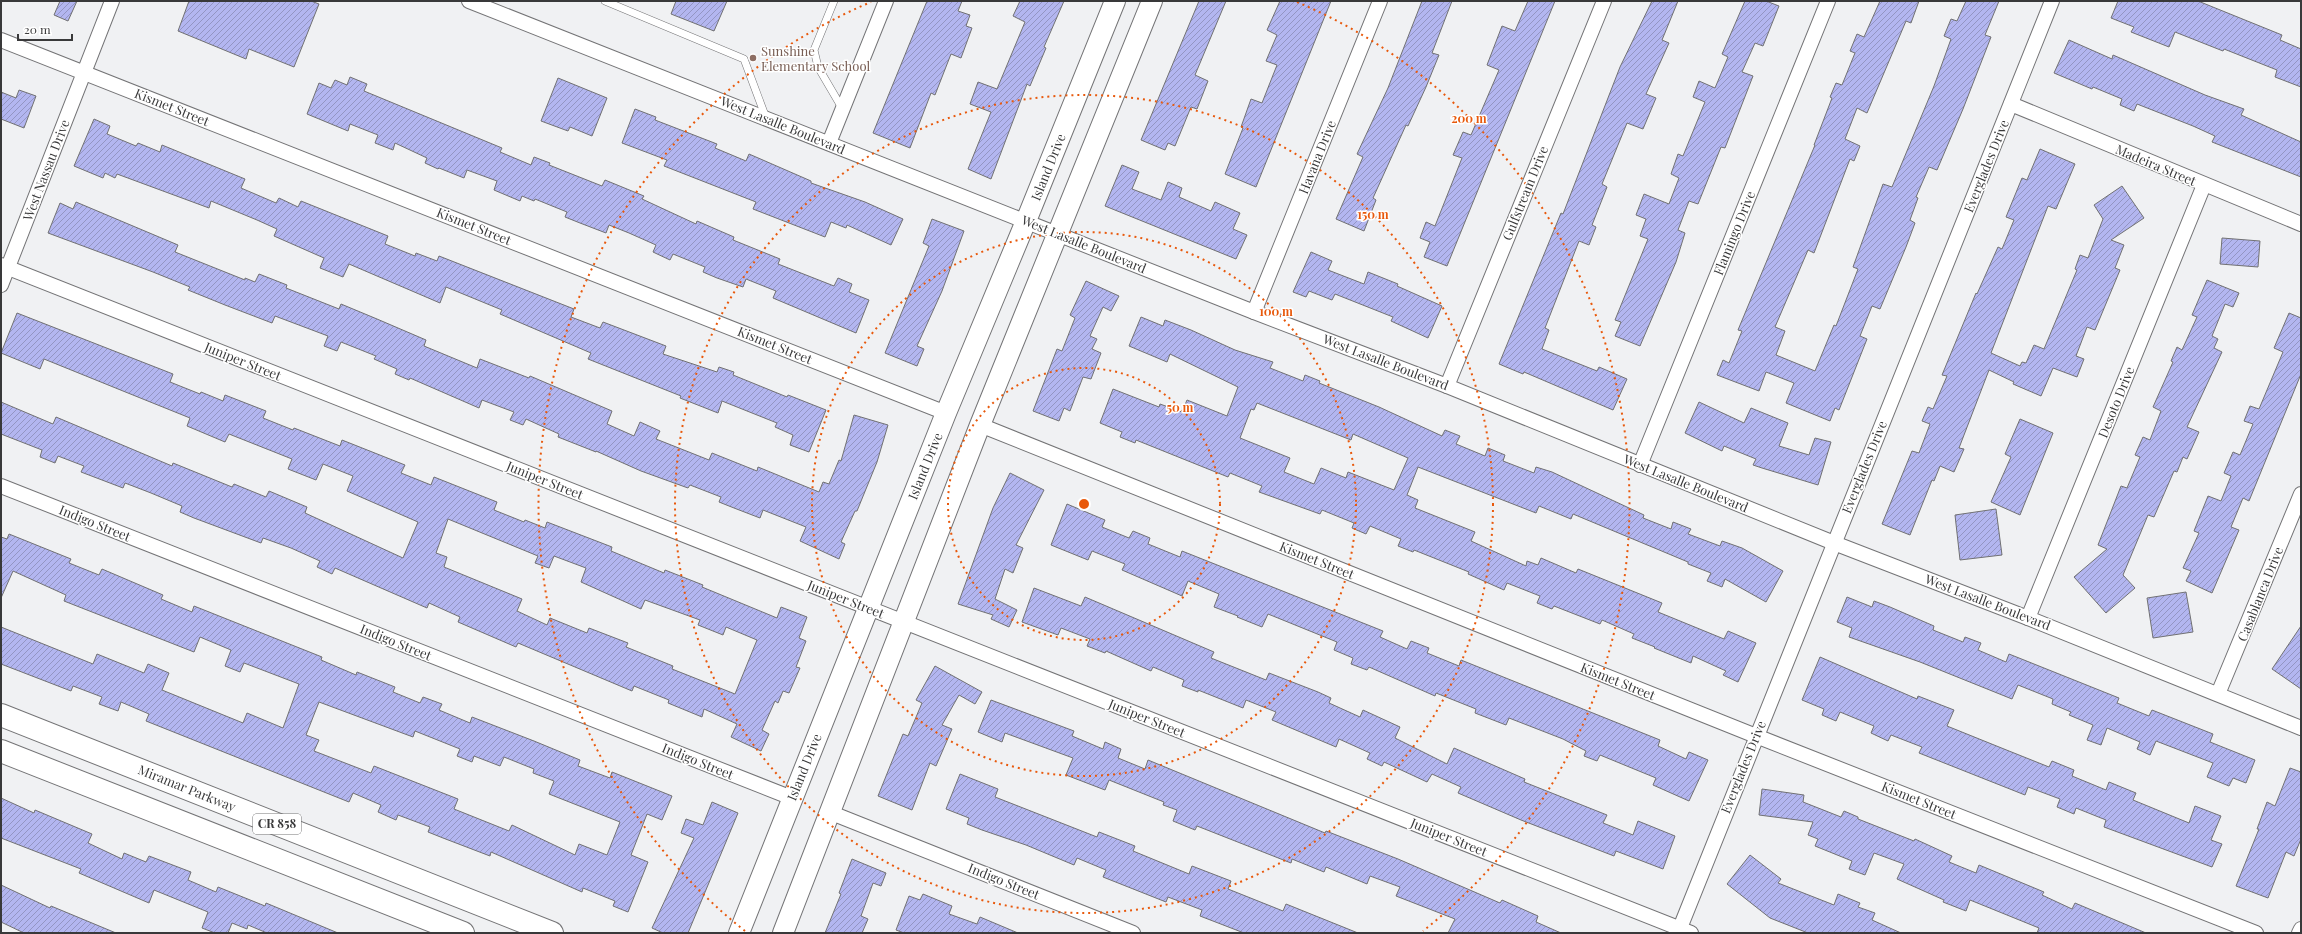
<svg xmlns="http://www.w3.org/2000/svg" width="2302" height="934" font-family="'Playfair Display',serif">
	<defs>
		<pattern id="building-hatch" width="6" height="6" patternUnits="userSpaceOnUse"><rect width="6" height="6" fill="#b3b6f0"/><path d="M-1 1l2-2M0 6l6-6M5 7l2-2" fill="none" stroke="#9395c3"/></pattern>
	</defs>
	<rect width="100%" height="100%" fill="#f0f1f3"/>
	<g fill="url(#building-hatch)" stroke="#717173" fill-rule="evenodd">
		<polygon points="60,1 77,1 68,21 54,15"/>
		<polygon points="189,1 311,1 319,4 294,67 249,49 246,59 178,31"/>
		<polygon points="676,1 727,1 714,31 671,14"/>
		<polygon points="927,1 962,1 958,11 970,15 966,26 972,28 961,58 951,54 935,95 931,93 910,148 873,133"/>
		<polygon points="1020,1 1064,1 1044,47 1046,48 1030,86 1027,84 991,179 968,169 991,112 970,104 978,82 997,89 1025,22 1013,16"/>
		<polygon points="1199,1 1226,1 1195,75 1208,81 1197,109 1191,107 1175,146 1168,143 1165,150 1141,140"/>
		<polygon points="1280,1 1331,1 1256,187 1225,174 1243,128 1241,127 1251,99 1262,103 1277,65 1266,61 1277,35 1267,30"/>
		<polygon points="1422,1 1452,1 1432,53 1439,55 1426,87 1408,126 1406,125 1373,198 1376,200 1364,231 1336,219 1363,157 1357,154 1388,88"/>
		<polygon points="1528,1 1555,1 1447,266 1424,257 1430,242 1420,238 1426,222 1435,226 1462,158 1453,155 1463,132 1471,135 1499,70 1487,65 1502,26 1515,31"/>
		<polygon points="1652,1 1678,1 1662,40 1669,43 1646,94 1656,98 1643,129 1627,123 1602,184 1607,187 1592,225 1596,227 1589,245 1579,241 1545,328 1549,330 1542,349 1597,371 1599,367 1627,379 1613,410 1524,372 1523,374 1499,364 1561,213 1563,214 1620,67"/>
		<polygon points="1745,1 1766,1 1779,6 1763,46 1755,43 1742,72 1753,76 1725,148 1721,147 1698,204 1689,201 1678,230 1685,233 1676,262 1640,346 1615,336 1621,322 1615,320 1648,239 1640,236 1646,219 1636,215 1644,194 1669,204 1679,178 1671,174 1678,154 1683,156 1705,102 1693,97 1699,81 1715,88 1728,57 1722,54"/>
		<polygon points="1880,1 1919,1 1911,23 1906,21 1867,113 1857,108 1845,139 1860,146 1854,161 1850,159 1814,253 1808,250 1775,327 1785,331 1776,355 1815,371 1834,325 1836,326 1858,269 1853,267 1883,184 1892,187 1934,86 1951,39 1944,36 1951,19 1957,21 1966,1 1999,1 1985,35 1991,37 1963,109 1937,170 1929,167 1916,197 1918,198 1910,220 1915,223 1906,247 1880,309 1872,306 1860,336 1867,339 1839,410 1835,408 1830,421 1786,403 1794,383 1766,372 1759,391 1717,375 1723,360 1729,363 1742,331 1738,330 1815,145 1814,145 1832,98 1830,97 1836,83 1842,85 1855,53 1850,51 1857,34 1864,37"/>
		<polygon points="2118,1 2198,1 2282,35 2280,40 2301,49 2301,87 2275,77 2277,70 2224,49 2223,51 2175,32 2169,47 2131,32 2134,27 2111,18"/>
		<polygon points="2069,40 2112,59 2113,55 2205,95 2244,109 2241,115 2301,142 2301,177 2212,142 2215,136 2193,126 2137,104 2134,111 2120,105 2122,99 2093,87 2092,89 2054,73"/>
		<polygon points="350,77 367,84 364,91 502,148 500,152 531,165 534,157 550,163 549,165 602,186 605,180 644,196 642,199 696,224 697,221 734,237 733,240 780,259 778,264 834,286 838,278 852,284 849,292 869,300 856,333 773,298 776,291 746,279 743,287 717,278 703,272 705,267 673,254 670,260 653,252 656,245 629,233 609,225 606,233 580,223 565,217 567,212 535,199 534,201 522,196 520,201 494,190 497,181 467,170 464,178 439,168 438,169 425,163 427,158 395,143 393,150 375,143 378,135 350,124 348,131 307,114 319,83 331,88 335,80 347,85"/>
		<polygon points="558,78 607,98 592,136 570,127 568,131 541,121"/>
		<polygon points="19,90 36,96 24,128 1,119 1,92 16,98"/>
		<polygon points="635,109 656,117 655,120 717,144 715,148 746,161 749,154 811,181 811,183 865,202 903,219 891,245 847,225 846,228 831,222 825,237 753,209 756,202 664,166 667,160 622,143"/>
		<polygon points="94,119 110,126 107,134 136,146 138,143 160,152 162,145 245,179 241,188 276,203 279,198 298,207 301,201 388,236 385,244 415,256 416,253 437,261 439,256 574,309 571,317 600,328 603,322 666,346 663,354 717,372 719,367 734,372 733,375 787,397 788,395 826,410 809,452 790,445 793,435 775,427 777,423 722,401 718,413 680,398 681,396 588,359 591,353 500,314 502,310 446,287 440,303 349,264 343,277 320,268 324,258 274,236 277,229 257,220 211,201 209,208 117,174 115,178 105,173 103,178 74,166"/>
		<polygon points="2040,149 2075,164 2056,209 2048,206 1991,353 2020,366 2022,362 2026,363 2034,345 2044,349 2077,270 2075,269 2080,255 2088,258 2103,219 2094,205 2122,186 2144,218 2111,240 2124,245 2115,268 2120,270 2095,330 2087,327 2076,356 2084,359 2077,377 2053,368 2041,396 2013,384 2014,382 1989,370 1959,448 1964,449 1954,472 1940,466 1934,481 1932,480 1910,535 1882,524 1912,451 1919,453 1930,424 1922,421 1928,407 1933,409 1947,376 1942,375 1976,293 1977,294 1998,247 2002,249 2014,220 2006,217 2022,178 2027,180"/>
		<polygon points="1122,165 1139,172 1132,189 1161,200 1168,182 1182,188 1179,197 1211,211 1215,202 1240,213 1233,229 1247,235 1236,259 1105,206"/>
		<polygon points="76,202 178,245 175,252 245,280 245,278 255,282 259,274 287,285 286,288 339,309 341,304 377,319 426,340 424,346 477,368 480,359 529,378 530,376 612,411 607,424 634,436 640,422 660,431 656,439 709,460 712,453 757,471 758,467 819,492 823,482 829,484 839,460 841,461 854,415 888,425 877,462 857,511 855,511 841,542 845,544 839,559 800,541 806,527 763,510 760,518 734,508 719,502 721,497 690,485 688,488 641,471 596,451 596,452 558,437 559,434 526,419 523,425 510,420 514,412 482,400 479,408 410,378 409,380 395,374 397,369 374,359 376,356 341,342 337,351 324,346 328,336 275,316 272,323 225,305 188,290 190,287 153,272 48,233 60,203 73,209"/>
		<polygon points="932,219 964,231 942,291 917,346 924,349 917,366 885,353 929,246 923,243"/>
		<polygon points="2222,238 2260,241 2258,267 2220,264"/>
		<polygon points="1311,252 1332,261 1328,270 1364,284 1368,272 1398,284 1397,286 1442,306 1428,338 1391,321 1393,317 1335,294 1332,300 1309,291 1306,297 1293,292"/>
		<polygon points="2207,280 2239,293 2233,307 2225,304 2212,336 2218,339 2214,348 2222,352 2187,427 2199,432 2187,459 2183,457 2177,472 2174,471 2154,517 2148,515 2123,575 2135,588 2106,613 2074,577 2107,549 2098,545 2121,486 2127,488 2140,457 2135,455 2143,437 2150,440 2161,411 2153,407 2173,362 2171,361 2177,347 2182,350 2197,317 2192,315"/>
		<polygon points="1086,281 1119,296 1111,311 1103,307 1090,336 1097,339 1092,349 1101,353 1091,379 1083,377 1070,411 1064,408 1059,421 1033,411 1057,349 1062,351 1075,318 1070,315"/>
		<path d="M17,313L173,374L170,382L200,394L201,392L223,401L225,395L266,411L263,418L293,430L294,428L340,446L342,440L405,465L401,473L431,485L434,477L497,502L494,510L524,522L525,520L545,528L547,522L612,547L611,551L664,573L665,570L703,585L702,587L777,618L781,607L807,617L799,638L806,641L796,667L800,668L789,693L783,691L778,703L775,701L762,730L769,734L761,751L731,737L737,724L704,709L702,717L668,703L669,700L634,686L632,691L518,643L516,647L458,622L460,617L429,603L427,608L335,568L332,574L317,567L320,561L291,548L263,538L261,543L194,518L180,512L182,506L151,493L125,483L123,488L81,472L84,466L58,456L55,463L40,457L42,450L1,434V402L53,424L56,417L172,466L173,463L232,487L234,484L266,497L269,491L307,507L305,513L403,558L418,522L347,491L353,476L323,464L316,480L288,469L292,459L229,434L225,442L187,426L190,418L123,391L44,359L40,369L1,353ZM448,519L538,556L535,563L549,568L554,556L586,568L581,582L641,609L645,600L700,620L698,625L723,635L726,627L757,640L735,694L672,669L673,666L626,647L628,643L589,628L587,633L550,618L547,625L517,611L522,599L444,567L447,557L436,553Z"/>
		<polygon points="2289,313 2301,318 2301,374 2249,501 2243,498 2231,527 2239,530 2212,593 2186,581 2191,571 2183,568 2199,533 2194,531 2208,496 2221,501 2231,476 2224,473 2233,452 2240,455 2253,424 2244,421 2250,406 2259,409 2283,352 2274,348"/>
		<path d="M1141,317L1163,326L1165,320L1191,330L1235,350L1273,362L1270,368L1303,381L1305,375L1320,381L1319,383L1379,407L1442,436L1445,430L1460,436L1456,444L1485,456L1488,448L1505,455L1503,461L1534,473L1536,467L1552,472L1644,515L1643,518L1671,529L1673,522L1691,529L1688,534L1720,546L1722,541L1742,548L1783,571L1766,602L1725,579L1722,587L1707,581L1711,573L1688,564V562L1573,514L1571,519L1539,506L1536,513L1418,467L1407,495L1418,500L1415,508L1475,532L1471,541L1526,566L1527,561L1538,565L1541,558L1576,573L1578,569L1662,603L1658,612L1724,639L1728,631L1756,643L1738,682L1723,675L1726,671L1693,656L1691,663L1654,648L1655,647L1632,638L1634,634L1602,620L1600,624L1554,606L1552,609L1537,603L1540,596L1507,583L1504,590L1468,574L1469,572L1414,550L1413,552L1398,546L1401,539L1370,526L1366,534L1352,528L1354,523L1322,510L1320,514L1259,492L1262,486L1230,473L1228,477L1136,440L1135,443L1120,437L1122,432L1100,423L1113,389L1159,407L1160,404L1182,412L1187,400L1227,416L1238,387L1170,354L1167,362L1129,346ZM1257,403L1351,440L1353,434L1408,458L1394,490L1348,472L1346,478L1321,468L1314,484L1284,472L1290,458L1240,438L1251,409L1254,410Z"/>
		<polygon points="1699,402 1744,423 1751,408 1788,423 1779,446 1809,455 1815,438 1831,442 1818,485 1762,468 1753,465 1756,459 1724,446 1722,451 1685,433"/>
		<polygon points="2020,419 2053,433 2020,515 1991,502 2011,457 2005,454"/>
		<polygon points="1010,473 1044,490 1016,545 1023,548 1013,573 1005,569 995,599 1017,610 1009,627 991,619 993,615 958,604 993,508"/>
		<polygon points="1067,504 1105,520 1102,527 1129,538 1133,531 1150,538 1148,544 1180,557 1182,551 1383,631 1380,637 1407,649 1411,641 1429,648 1427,653 1459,666 1461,660 1660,740 1658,746 1686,759 1689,752 1708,760 1689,801 1653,785 1656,778 1600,755 1597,761 1584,756 1586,751 1563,739 1509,718 1506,725 1475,713 1476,709 1436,693 1435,696 1369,667 1367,670 1351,664 1353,658 1334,650 1337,642 1268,614 1262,627 1237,617 1238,616 1214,607 1219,594 1188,581 1182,596 1122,570 1125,564 1092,551 1088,560 1051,545"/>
		<polygon points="1996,509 2002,555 1960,560 1955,515"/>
		<path d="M9,534L71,559L69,563L99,575L102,569L163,595L161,599L192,612L194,606L322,657L321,660L356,675L357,672L395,687L393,692L420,703L423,697L442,704L439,710L470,723L472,717L534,741L580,760L578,766L610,778L612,772L672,796L662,820L647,814L631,855L648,862L628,912L613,906L615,901L583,888L582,892L491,852L490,856L443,838L428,832L430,827L398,815L396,820L378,812L381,805L353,793L349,802L146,721L149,714L121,702L118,711L99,704L102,697L73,686L71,691L1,664V627L93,664L97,654L144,673L148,664L169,673L162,690L243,723L247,713L283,728L299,684L244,663L240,672L225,666L231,650L200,637L194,652L64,601L66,595L13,571L1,598V537L7,539ZM319,702L413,737L415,731L460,749L457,756L472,762L474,756L500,766L504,757L534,769L533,773L554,781L549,794L620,822L607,855L579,844L575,855L512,825L509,831L454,809L458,799L374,766L371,773L314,751L319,740L306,735Z"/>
		<polygon points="1034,588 1081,606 1085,597 1214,652 1211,658 1266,680 1269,673 1318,692 1331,698 1329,703 1360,717 1363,710 1400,727 1395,738 1447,764 1454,748 1525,779 1524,782 1607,815 1603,823 1633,835 1638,821 1675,836 1663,869 1616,851 1614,856 1521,820 1458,793 1461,787 1432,774 1427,782 1384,762 1382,766 1367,759 1370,753 1339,739 1336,747 1272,720 1276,712 1246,700 1243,708 1198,690 1198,692 1182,686 1184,680 1153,667 1151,671 1106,651 1105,653 1087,646 1090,639 1061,628 1058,635 1022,622"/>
		<polygon points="2186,592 2193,632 2153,638 2147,598"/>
		<polygon points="1847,597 1872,607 1874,601 1890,607 1934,626 1933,630 1963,642 1965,637 1981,643 1978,650 2006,662 2009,654 2119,698 2117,703 2149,716 2152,710 2213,734 2210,742 2255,760 2246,783 2233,778 2229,786 2207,777 2213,763 2156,741 2150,755 2137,749 2140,742 2107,728 2101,745 2087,740 2093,725 2069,715 2071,712 2052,704 2053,699 2018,685 2012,699 1920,662 1849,637 1852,628 1837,622"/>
		<polygon points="2301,626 2301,689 2272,669"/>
		<polygon points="1820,657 1917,699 1918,696 1954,710 1947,726 2004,749 2049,767 2052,761 2074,770 2072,776 2106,790 2109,782 2136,793 2133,800 2189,823 2195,806 2221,816 2211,840 2222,844 2212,867 2104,827 2106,820 2076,808 2074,814 2057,807 2060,799 2028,787 2025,795 1919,753 1922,747 1891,735 1888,741 1871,733 1874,726 1840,712 1836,721 1822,715 1824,709 1802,700"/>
		<polygon points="935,666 982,692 975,704 959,695 942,725 952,729 936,766 930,763 912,810 878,796 903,734 908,736 922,703 916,700"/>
		<polygon points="991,700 1074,731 1072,736 1103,749 1105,742 1121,749 1118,758 1145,769 1148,760 1325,833 1326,831 1398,859 1500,903 1502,900 1538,916 1536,922 1561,933 1448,933 1455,919 1396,896 1400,887 1370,876 1367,884 1326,867 1324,872 1292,859 1291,863 1197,826 1195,830 1173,821 1177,810 1163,805 1164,802 1109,780 1105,790 1066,775 1073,758 1005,733 1002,742 978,732"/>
		<polygon points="2290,768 2301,772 2301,839 2294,856 2286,852 2268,898 2236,886 2259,829 2257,829 2267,802 2275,806"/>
		<polygon points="960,774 998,789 995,797 1097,837 1099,832 1135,846 1133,851 1189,874 1192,866 1231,881 1228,889 1283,911 1286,904 1358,933 1244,933 1200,916 1202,910 1168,897 1166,902 1103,877 1106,870 1077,858 1074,865 1026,845 982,830 967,824 969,818 946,809"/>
		<polygon points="1762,789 1804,795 1803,802 1841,817 1844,811 1858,817 1858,819 1914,841 1915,839 1952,856 1949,862 1976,873 1979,865 2044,892 2042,895 2072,909 2075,903 2146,933 2037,933 2039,928 1970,900 1966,911 1943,902 1944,900 1897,879 1904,864 1874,853 1865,875 1849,869 1852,861 1815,846 1818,839 1808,835 1813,822 1759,815"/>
		<polygon points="1,798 34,813 35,810 92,834 88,843 122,859 124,853 146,862 149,856 191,872 188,880 216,892 218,887 265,906 266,903 338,933 267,933 248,925 247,929 232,923 228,933 215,933 202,928 208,912 154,890 149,903 79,873 81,869 1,838"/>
		<polygon points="712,802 738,813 688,933 663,933 652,928 694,838 681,833 686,819 703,825"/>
		<polygon points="1750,855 1781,879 1778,883 1834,905 1838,894 1860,903 1858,907 1875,913 1872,920 1901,933 1808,933 1770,918 1727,884"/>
		<polygon points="852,859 886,873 881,886 873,883 861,916 868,919 862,933 825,933 841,894 839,893"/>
		<polygon points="1,885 50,908 51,906 116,933 24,933 1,922"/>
		<polygon points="923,894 952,906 949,914 977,924 980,917 1018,933 904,933 896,930 909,896 920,900"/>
	</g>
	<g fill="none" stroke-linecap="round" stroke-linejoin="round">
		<defs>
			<g id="lane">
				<polyline points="605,1 744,59 766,118"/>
				<polyline points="834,1 814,50 818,67 842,108"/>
			</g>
			<g id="street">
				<polyline points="469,1 1254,312 1447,386 1834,543 2028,618 2301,728"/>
				<polyline points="1,40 946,413"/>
				<polyline points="2011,104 2301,224"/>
				<polyline points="829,143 886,1"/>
				<polyline points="1,265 1691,933"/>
				<polyline points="1,285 112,1"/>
				<polyline points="1254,312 1380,1"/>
				<polyline points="1447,386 1604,1"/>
				<polyline points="980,425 1756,736 2256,933"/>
				<polyline points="1640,465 1828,1"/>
				<polyline points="1,486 792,798"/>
				<polyline points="2028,618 2204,185"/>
				<polyline points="2218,694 2301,494"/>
				<polyline points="829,812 1133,933"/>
				<polyline points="1678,933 2052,1"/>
				<polyline points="2299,933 2301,929"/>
			</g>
			<g id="secondary">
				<polyline points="739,933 946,413 1026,221 1115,1"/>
				<polyline points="783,933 980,425 1152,1"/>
			</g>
			<g id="primary">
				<polyline points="1,715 552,933"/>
				<polyline points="1,751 463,933"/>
			</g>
		</defs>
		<use href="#lane" stroke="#747476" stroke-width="8"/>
		<use href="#street" stroke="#747476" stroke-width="16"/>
		<use href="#secondary" stroke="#747476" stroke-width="22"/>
		<use href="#primary" stroke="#747476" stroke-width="24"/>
		<use href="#lane" stroke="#fff" stroke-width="7"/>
		<use href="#street" stroke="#fff" stroke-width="14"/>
		<use href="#secondary" stroke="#fff" stroke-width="20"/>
		<use href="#primary" stroke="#fff" stroke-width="22"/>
	</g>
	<g fill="none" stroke="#e8590c" stroke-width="2" stroke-dasharray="2 4">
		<circle cx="1084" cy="504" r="136"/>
		<circle cx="1084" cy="504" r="272"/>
		<circle cx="1084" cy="504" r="409"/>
		<path d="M745 931A545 545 0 0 1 871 2M1297 2A545 545 0 0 1 1423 931"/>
	</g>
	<circle fill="#8d6e63" stroke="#fff" stroke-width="1.5" cx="753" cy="58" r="4"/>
	<g text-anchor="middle" stroke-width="3" stroke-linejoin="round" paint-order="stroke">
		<rect fill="#fff" stroke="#747475" stroke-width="1" x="253" y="814" width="48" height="20" rx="3"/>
		<g font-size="12" font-weight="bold" fill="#39393a">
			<text x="277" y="828">CR 858</text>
		</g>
		<g font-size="13" fill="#785e54" stroke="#fff" text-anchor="start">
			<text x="761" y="56">Sunshine<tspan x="761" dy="15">Elementary School</tspan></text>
		</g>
		<g font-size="13" fill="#39393a" stroke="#fff">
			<text transform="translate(172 107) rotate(22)" y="5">Kismet Street</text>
			<text transform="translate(783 125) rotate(22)" y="5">West Lasalle Boulevard</text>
			<text transform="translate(1317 157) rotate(-68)" y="5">Havana Drive</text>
			<text transform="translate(2156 165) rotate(23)" y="5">Madeira Street</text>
			<text transform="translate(1986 166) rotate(-68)" y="5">Everglades Drive</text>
			<text transform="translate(1048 167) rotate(-68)" y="5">Island Drive</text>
			<text transform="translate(46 170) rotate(-69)" y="5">West Nassau Drive</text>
			<text transform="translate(1525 193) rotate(-68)" y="5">Gulfstream Drive</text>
			<text transform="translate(474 226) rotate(22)" y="5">Kismet Street</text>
			<text transform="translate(1734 233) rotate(-68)" y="5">Flamingo Drive</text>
			<text transform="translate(1084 244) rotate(22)" y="5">West Lasalle Boulevard</text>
			<text transform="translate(775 345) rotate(22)" y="5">Kismet Street</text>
			<text transform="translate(243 361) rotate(22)" y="5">Juniper Street</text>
			<text transform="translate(1386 362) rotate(21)" y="5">West Lasalle Boulevard</text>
			<text transform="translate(2116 402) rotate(-68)" y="5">Desoto Drive</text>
			<text transform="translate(925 466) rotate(-68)" y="5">Island Drive</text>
			<text transform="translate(1864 467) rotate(-68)" y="5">Everglades Drive</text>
			<text transform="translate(545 480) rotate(22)" y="5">Juniper Street</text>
			<text transform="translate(1686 483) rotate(22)" y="5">West Lasalle Boulevard</text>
			<text transform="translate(95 523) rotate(22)" y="5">Indigo Street</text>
			<text transform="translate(1317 560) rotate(22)" y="5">Kismet Street</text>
			<text transform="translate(2260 594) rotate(-68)" y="5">Casablanca Drive</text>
			<text transform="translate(846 599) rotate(22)" y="5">Juniper Street</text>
			<text transform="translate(1988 602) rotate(21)" y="5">West Lasalle Boulevard</text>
			<text transform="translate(396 642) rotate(22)" y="5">Indigo Street</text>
			<text transform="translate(1618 681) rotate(22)" y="5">Kismet Street</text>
			<text transform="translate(1147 718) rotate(22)" y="5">Juniper Street</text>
			<text transform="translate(698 761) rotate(22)" y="5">Indigo Street</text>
			<text transform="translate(804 767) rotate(-68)" y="5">Island Drive</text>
			<text transform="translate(1743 767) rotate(-68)" y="5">Everglades Drive</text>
			<text transform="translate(187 788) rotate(22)" y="5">Miramar Parkway</text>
			<text transform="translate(1919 800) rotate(22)" y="5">Kismet Street</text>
			<text transform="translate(1449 837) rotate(22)" y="5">Juniper Street</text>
			<text transform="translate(1004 881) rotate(22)" y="5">Indigo Street</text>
		</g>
	</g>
	<circle cx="1084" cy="504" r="6" fill="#e8590c" stroke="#fff" stroke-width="2"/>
	<g font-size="12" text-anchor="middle" font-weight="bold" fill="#e8590c" stroke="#fff" stroke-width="3" stroke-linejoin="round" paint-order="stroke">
		<text x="1469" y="123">200 m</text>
		<text x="1373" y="219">150 m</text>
		<text x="1276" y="316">100 m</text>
		<text x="1180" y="412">50 m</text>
	</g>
	<rect width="2302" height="934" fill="none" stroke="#39393a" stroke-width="4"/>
	<path d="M18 34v6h54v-6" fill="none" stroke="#39393a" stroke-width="2"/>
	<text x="24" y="34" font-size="12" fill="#39393a" stroke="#ffffff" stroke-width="3" paint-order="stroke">20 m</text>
</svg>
